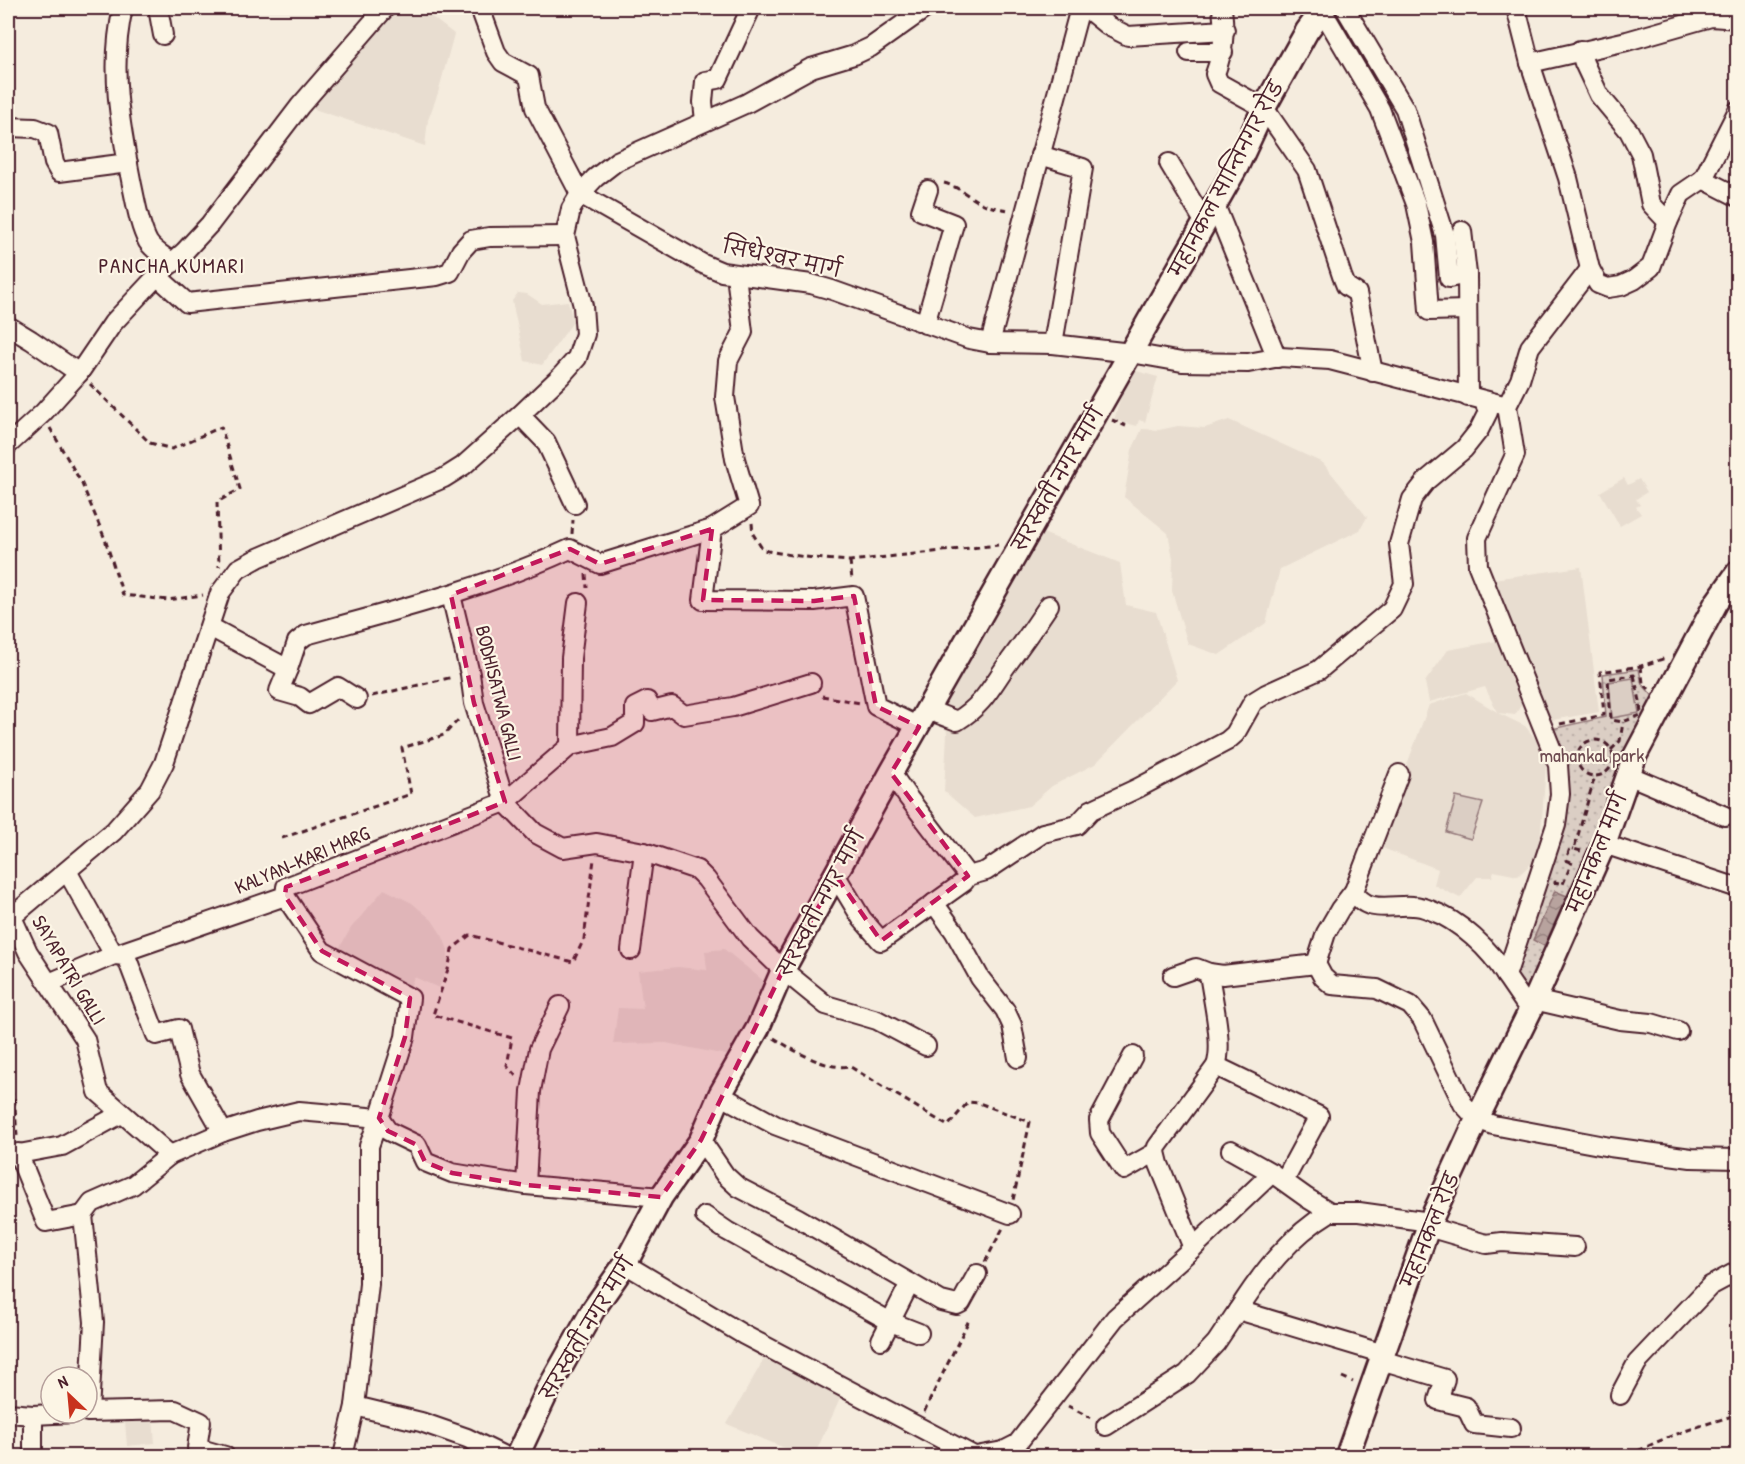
<svg xmlns="http://www.w3.org/2000/svg" width="1745" height="1464" font-family="'Patrick Hand','Playpen Sans Deva',sans-serif">
	<defs>
		<pattern id="green-dots" width="8" height="8" patternUnits="userSpaceOnUse" patternTransform="scale(1.5)"><rect width="8" height="8" fill="#dbcec4"/><path d="M2 2h.1M6 6h.1" fill="none" stroke="#bdb0a9" stroke-width="1.8" stroke-linecap="round"/></pattern>
		<pattern id="water-waves" width="16" height="10" patternUnits="userSpaceOnUse" patternTransform="scale(1.5)"><rect width="16" height="10" fill="#b8a39e"/><path d="M0 5q4-4 8 0t8 0" fill="none" stroke="#988481"/></pattern>
	</defs>
	<rect width="100%" height="100%" fill="#f5ecde"/>
	<filter id="ink" filterUnits="userSpaceOnUse"><feTurbulence type="fractalNoise" baseFrequency=".0167" numOctaves="2"/><feDisplacementMap in="SourceGraphic" scale="12" xChannelSelector="R" yChannelSelector="G"/><feConvolveMatrix kernelMatrix="1 2 1 2 8 2 1 2 1" color-interpolation-filters="sRGB"/></filter>
	<g filter="url(#ink)">
		<g fill="#e8ddd0">
			<polygon points="392,8 420,8 454,34 438,93 428,120 425,146 308,107"/>
			<polygon points="518,293 527,294 542,304 568,301 573,322 542,365 525,361 512,301"/>
			<polygon points="1129,369 1158,377 1145,422 1139,420 1137,426 1114,420"/>
			<polygon points="1229,420 1323,463 1367,517 1360,530 1280,569 1266,623 1219,655 1188,644 1172,591 1173,558 1168,533 1124,497 1132,450 1142,429 1159,430 1178,426 1205,428"/>
			<polygon points="1624,478 1628,485 1639,479 1647,492 1636,499 1640,505 1636,507 1641,514 1620,526 1600,492"/>
			<polygon points="1035,530 1120,563 1126,605 1156,612 1177,680 1095,764 1052,786 1029,806 975,818 944,791 947,733 942,706 1026,563"/>
			<polygon points="1581,567 1599,712 1546,721 1491,592 1493,579"/>
			<polygon points="1502,640 1527,695 1515,715 1498,713 1525,726 1547,753 1539,856 1518,876 1494,871 1492,877 1477,877 1460,898 1434,885 1438,869 1377,846 1429,705 1466,693 1497,712 1485,687 1429,702 1425,682 1448,650"/>
			<polygon points="384,889 412,903 432,920 443,937 448,950 448,964 439,988 414,977 407,996 334,957 351,928"/>
			<polygon points="724,949 765,982 736,1057 666,1043 613,1044 618,1008 643,1009 638,971 678,967 707,970 705,951"/>
			<polygon points="764,1359 796,1368 844,1390 814,1456 804,1456 727,1424"/>
			<polygon points="153,1420 155,1443 127,1446 125,1422"/>
		</g>
		<polygon fill="url(#green-dots)" stroke="#927678" stroke-width="1.5" points="1639,669 1642,684 1660,704 1529,1006 1508,978 1560,823 1547,730 1606,717 1603,674"/>
		<g fill="#dbcec4" stroke="#927678" stroke-width="1.5">
			<polygon points="1633,678 1639,713 1612,718 1609,682"/>
			<polygon points="1456,797 1483,803 1471,839 1446,832"/>
		</g>
		<polygon fill="url(#water-waves)" stroke="#8c6e70" stroke-width="1.5" points="1555,891 1567,896 1544,946 1533,940"/>
		<g fill="none" stroke-linecap="round" stroke-linejoin="round">
			<defs>
				<g id="minor">
					<path d="M123,8C109,67 120,125 132,185C136,203 139,225 148,242C153,250 165,257 173,263"/>
					<polyline points="158,8 163,35"/>
					<polyline points="480,8 496,52 503,62 529,76 535,108 580,194 703,264 722,272 811,284 832,290 969,339 990,343 1053,344 1131,353 1182,362 1248,363 1280,357 1330,360 1507,406"/>
					<polyline points="1086,8 1108,26 1128,36 1225,30"/>
					<path d="M1222,8C1225,34 1224,49 1215,74L1219,83L1264,108L1307,170L1342,276L1346,286L1357,293L1373,372"/>
					<polyline points="1345,8 1405,109 1445,235 1449,278 1467,274 1468,397"/>
					<polyline points="1516,8 1530,63 1568,178 1590,269 1598,284 1608,288 1621,286 1634,280 1651,267 1668,222 1681,194 1703,179 1738,110"/>
					<polyline points="1322,10 1380,109 1416,204 1424,242 1429,311 1467,310"/>
					<polyline points="1580,50 1584,63 1599,95 1629,131 1641,154 1651,204 1668,222"/>
					<polyline points="1189,52 1223,52"/>
					<polyline points="1530,63 1627,41 1711,17 1738,19"/>
					<polyline points="705,121 703,102 705,81 718,79 751,8"/>
					<polyline points="8,127 35,128 48,133 54,163 59,172 128,163"/>
					<polyline points="1040,155 1083,168 1053,344"/>
					<polyline points="1169,163 1205,223"/>
					<polyline points="1703,179 1738,197"/>
					<polyline points="1215,205 1277,358"/>
					<polyline points="1462,231 1467,274"/>
					<polyline points="157,276 187,303 437,276 450,272 461,251 471,240 489,237 565,236"/>
					<polyline points="925,324 954,224 921,211 928,190"/>
					<polyline points="8,326 31,340 79,373"/>
					<polyline points="990,343 1080,8"/>
					<polyline points="520,415 546,442 575,504"/>
					<polyline points="8,445 43,413 79,373 113,323 157,276 184,252 210,224 300,106 385,8"/>
					<polyline points="712,529 703,600 814,601 854,596 876,706 919,727"/>
					<polyline points="451,595 470,674 474,703 505,802 535,833 563,848 597,843 644,852 697,870 706,879 750,938 783,970 826,1005 877,1020 926,1046"/>
					<path d="M210,627L288,669L297,642L306,635C396,610 486,588 570,549L600,564L712,529L749,506L735,459L725,397L728,361L743,332L736,275"/>
					<polyline points="288,669 279,691 300,697 309,704 338,687 357,699"/>
					<path d="M928,710L957,721C983,705 990,689 1006,666C1021,646 1035,626 1049,605"/>
					<polyline points="570,746 571,658 578,603"/>
					<polyline points="891,773 907,796 968,876"/>
					<polyline points="1628,775 1725,816"/>
					<polyline points="1604,844 1738,888"/>
					<polyline points="67,871 114,955 126,956 156,1035 179,1029 190,1074 223,1132"/>
					<polyline points="836,876 862,919 881,941 964,882 968,876 986,871 1043,833 1077,825 1091,810 1138,788 1227,741 1235,734 1253,702 1266,694 1319,670 1392,609 1404,584 1399,544 1412,499 1427,480 1464,449 1479,430 1488,412 1484,401"/>
					<path d="M1354,891C1366,915 1393,904 1413,906C1418,906 1425,908 1430,910C1459,920 1491,950 1506,976"/>
					<polyline points="285,896 322,951 410,998 405,1037 379,1118 388,1131 417,1145 425,1162 452,1173 526,1185 661,1197"/>
					<polyline points="934,903 954,931 980,978 1005,1010 1012,1025 1018,1058"/>
					<polyline points="12,917 28,952 85,1039 98,1092 170,1155"/>
					<polyline points="8,920 114,831 150,790 164,763 220,593 238,569 258,558 444,478 463,466 520,415 561,376 577,358 585,334 583,306 565,236 571,209 580,194 595,178 617,161 747,103 811,68 854,55 871,47 926,8"/>
					<polyline points="631,950 644,852"/>
					<polyline points="1316,964 1326,933 1340,909 1354,891 1399,774"/>
					<polyline points="1173,976 1196,968 1209,973 1223,975 1316,964 1323,977 1332,985 1377,989 1410,1005 1422,1019 1463,1104 1477,1119 1493,1125 1610,1147 1691,1158 1738,1159"/>
					<polyline points="49,983 114,955 285,896 286,887 505,802 570,746 612,737 635,723 635,707 647,701 652,711 672,706 684,715 733,707 811,683"/>
					<polyline points="1534,1000 1620,1020 1651,1023 1678,1031"/>
					<polyline points="1530,1011 1506,976 1556,825 1560,794 1558,765 1478,566 1477,538 1515,455 1507,406 1520,380 1530,347 1590,269"/>
					<polyline points="1133,1056 1099,1120 1100,1133 1124,1170 1156,1152"/>
					<polyline points="1216,1066 1319,1116 1284,1181"/>
					<polyline points="720,1095 775,1125 1010,1214"/>
					<polyline points="701,1140 725,1175 738,1187 798,1218 941,1301 957,1305 961,1303 977,1274"/>
					<polyline points="1231,1150 1272,1173 1307,1198 1330,1212 1359,1212 1430,1222"/>
					<polyline points="18,1153 46,1222 83,1215 94,1322 89,1412"/>
					<polyline points="8,1156 62,1146 121,1114"/>
					<polyline points="526,1185 531,1091 539,1049 560,1006"/>
					<path d="M1330,1212C1290,1236 1263,1271 1238,1310L1384,1354"/>
					<polyline points="83,1215 92,1203 133,1185 170,1155 223,1132 257,1121 299,1111 379,1118 369,1146 369,1284 355,1406 421,1422 467,1438 504,1456"/>
					<polyline points="705,1216 727,1231 891,1322 919,1333"/>
					<polyline points="1428,1227 1486,1244 1502,1242 1575,1247"/>
					<path d="M1193,1248L1159,1164L1156,1152L1157,1147L1216,1066C1224,1044 1212,997 1209,973"/>
					<polyline points="625,1264 744,1335 974,1456"/>
					<polyline points="881,1340 910,1283"/>
					<polyline points="1381,1360 1445,1379 1438,1400 1466,1407 1474,1424 1511,1428"/>
					<polyline points="1620,1395 1637,1363 1710,1286 1738,1271"/>
					<polyline points="87,1412 175,1410 201,1422 197,1448 225,1456"/>
					<polyline points="8,1413 33,1415 74,1413"/>
					<polyline points="1106,1426 1187,1374 1216,1343 1238,1310"/>
					<polyline points="33,1456 33,1415"/>
					<polyline points="343,1456 355,1406"/>
					<polyline points="976,1456 1003,1451 1017,1444 1115,1318 1193,1248 1272,1173"/>
				</g>
				<g id="major">
					<polyline points="517,1456 548,1390 593,1310 625,1264 661,1197 701,1140 720,1095 758,1028 783,970 891,773 1237,166 1264,108 1307,31 1324,8"/>
					<polyline points="1347,1456 1430,1222 1477,1119 1530,1011 1604,844 1635,756 1716,603 1738,572"/>
				</g>
			</defs>
			<use href="#minor" stroke="#4a1f2b" stroke-width="22"/>
			<use href="#major" stroke="#4a1f2b" stroke-width="27"/>
			<g stroke="#4a1f2b" stroke-width="3" stroke-dasharray="6 4.5" stroke-linecap="butt">
				<path d="M944,183C961,187 972,201 989,206C995,208 1003,209 1009,210"/>
				<polyline points="90,384 150,443 172,449 221,427 240,489 217,502 219,567"/>
				<polyline points="1112,420 1126,426"/>
				<polyline points="50,428 82,484 105,539 123,595 168,600 203,595"/>
				<path d="M752,523L753,534L763,550C792,556 821,559 850,561L998,545"/>
				<polyline points="572,534 573,520"/>
				<polyline points="850,561 852,580"/>
				<polyline points="586,574 587,588"/>
				<polyline points="1641,666 1643,683 1649,689"/>
				<polygon points="1634,675 1640,701 1641,715 1623,722 1611,720 1608,679"/>
				<polyline points="372,696 453,677"/>
				<polyline points="822,696 860,703"/>
				<polyline points="1560,724 1604,715 1600,672 1641,666 1666,658"/>
				<circle cx="1595" cy="758" r="18"/>
				<polyline points="1611,750 1620,741 1623,722"/>
				<polyline points="282,838 411,794 402,748 444,735 460,718"/>
				<polyline points="1581,851 1574,849 1595,776"/>
				<polyline points="1571,862 1566,860 1570,848 1574,849"/>
				<polyline points="1555,884 1555,882 1563,884 1572,862"/>
				<path d="M774,1038C791,1049 828,1071 849,1066L948,1126L968,1102L979,1103L1030,1122L1013,1200"/>
				<polyline points="516,1076 507,1066 512,1038 433,1015 449,966 452,949 470,935 573,962 584,939 594,859"/>
				<polyline points="8,1094 14,1094 17,1136"/>
				<polyline points="985,1262 1003,1228"/>
				<polyline points="1342,1377 1353,1382"/>
				<polyline points="1068,1406 1091,1418"/>
				<polyline points="924,1412 970,1318"/>
				<polyline points="1736,1415 1738,1430"/>
				<path d="M1629,1456C1662,1437 1699,1426 1736,1415L1734,1378L1738,1377"/>
			</g>
			<use href="#minor" stroke="#fcf5e5" stroke-width="18"/>
			<use href="#major" stroke="#fcf5e5" stroke-width="22"/>
		</g>
	</g>
	<path fill="#c2185b" fill-opacity="0.2" stroke="#c2185b" stroke-width="4.5" stroke-dasharray="12 8" stroke-linejoin="round" d="M712,529L703,600L814,601L854,596L876,706L919,727L891,773L968,876L881,941L836,876L783,970L701,1140L661,1197L526,1185L452,1173L425,1162L417,1145L388,1131L379,1118L405,1037L410,998L322,951L285,896L286,887L505,802L474,703L451,595L570,549L600,564Z"/>
	<g text-anchor="middle" stroke-width="4.5" stroke-linejoin="round" paint-order="stroke">
		<g font-size="20" fill="#4a1f2b" stroke="#fcf5e5">
			<text transform="translate(1226 179) rotate(-62)" y="7">महानकल सान्तिनगर रोड</text>
			<text transform="translate(782 258) rotate(12)" y="7">सिधेश्वर मार्ग</text>
			<text transform="translate(1058 479) rotate(-60)" y="7">सरस्वती नगर मार्ग</text>
			<text transform="translate(499 693) rotate(76)" y="7">BODHISATWA GALLI</text>
			<text transform="translate(1597 853) rotate(-68)" y="7">महानकल मार्ग</text>
			<text transform="translate(302 860) rotate(-23)" y="7">KALYAN-KARI MARG</text>
			<text transform="translate(821 903) rotate(-62)" y="7">सरस्वती नगर मार्ग</text>
			<text transform="translate(69 970) rotate(59)" y="7">SAYAPATRI GALLI</text>
			<text transform="translate(1430 1230) rotate(-68)" y="7">महानकल रोड</text>
			<text transform="translate(587 1328) rotate(-59)" y="7">सरस्वती नगर मार्ग</text>
		</g>
		<g font-size="20" fill="#6e4b51" stroke="#fcf5e5">
			<text x="1592" y="762">mahankal park</text>
		</g>
		<g font-size="21" letter-spacing="1.5" fill="#4a1f2b" stroke="#fcf5e5">
			<text x="172" y="273">PANCHA KUMARI</text>
		</g>
	</g>
	<rect width="1745" height="1464" fill="none" stroke="#fcf5e5" stroke-width="30"/>
	<rect x="15" y="15" width="1715" height="1434" fill="none" stroke="#4a1f2b" stroke-width="2" filter="url(#ink)"/>
	<g transform="translate(69 1395) rotate(334)"><circle r="28" fill="#fcf5e5" stroke="#b59f9b" stroke-width="1.5"/>
	<path d="M0-4.5L10 22L0 15L-10 22Z" fill="#c8321e"/>
	<text y="-9" font-size="16" font-weight="bold" text-anchor="middle" fill="#4a1f2b">N</text>
	</g>
</svg>
